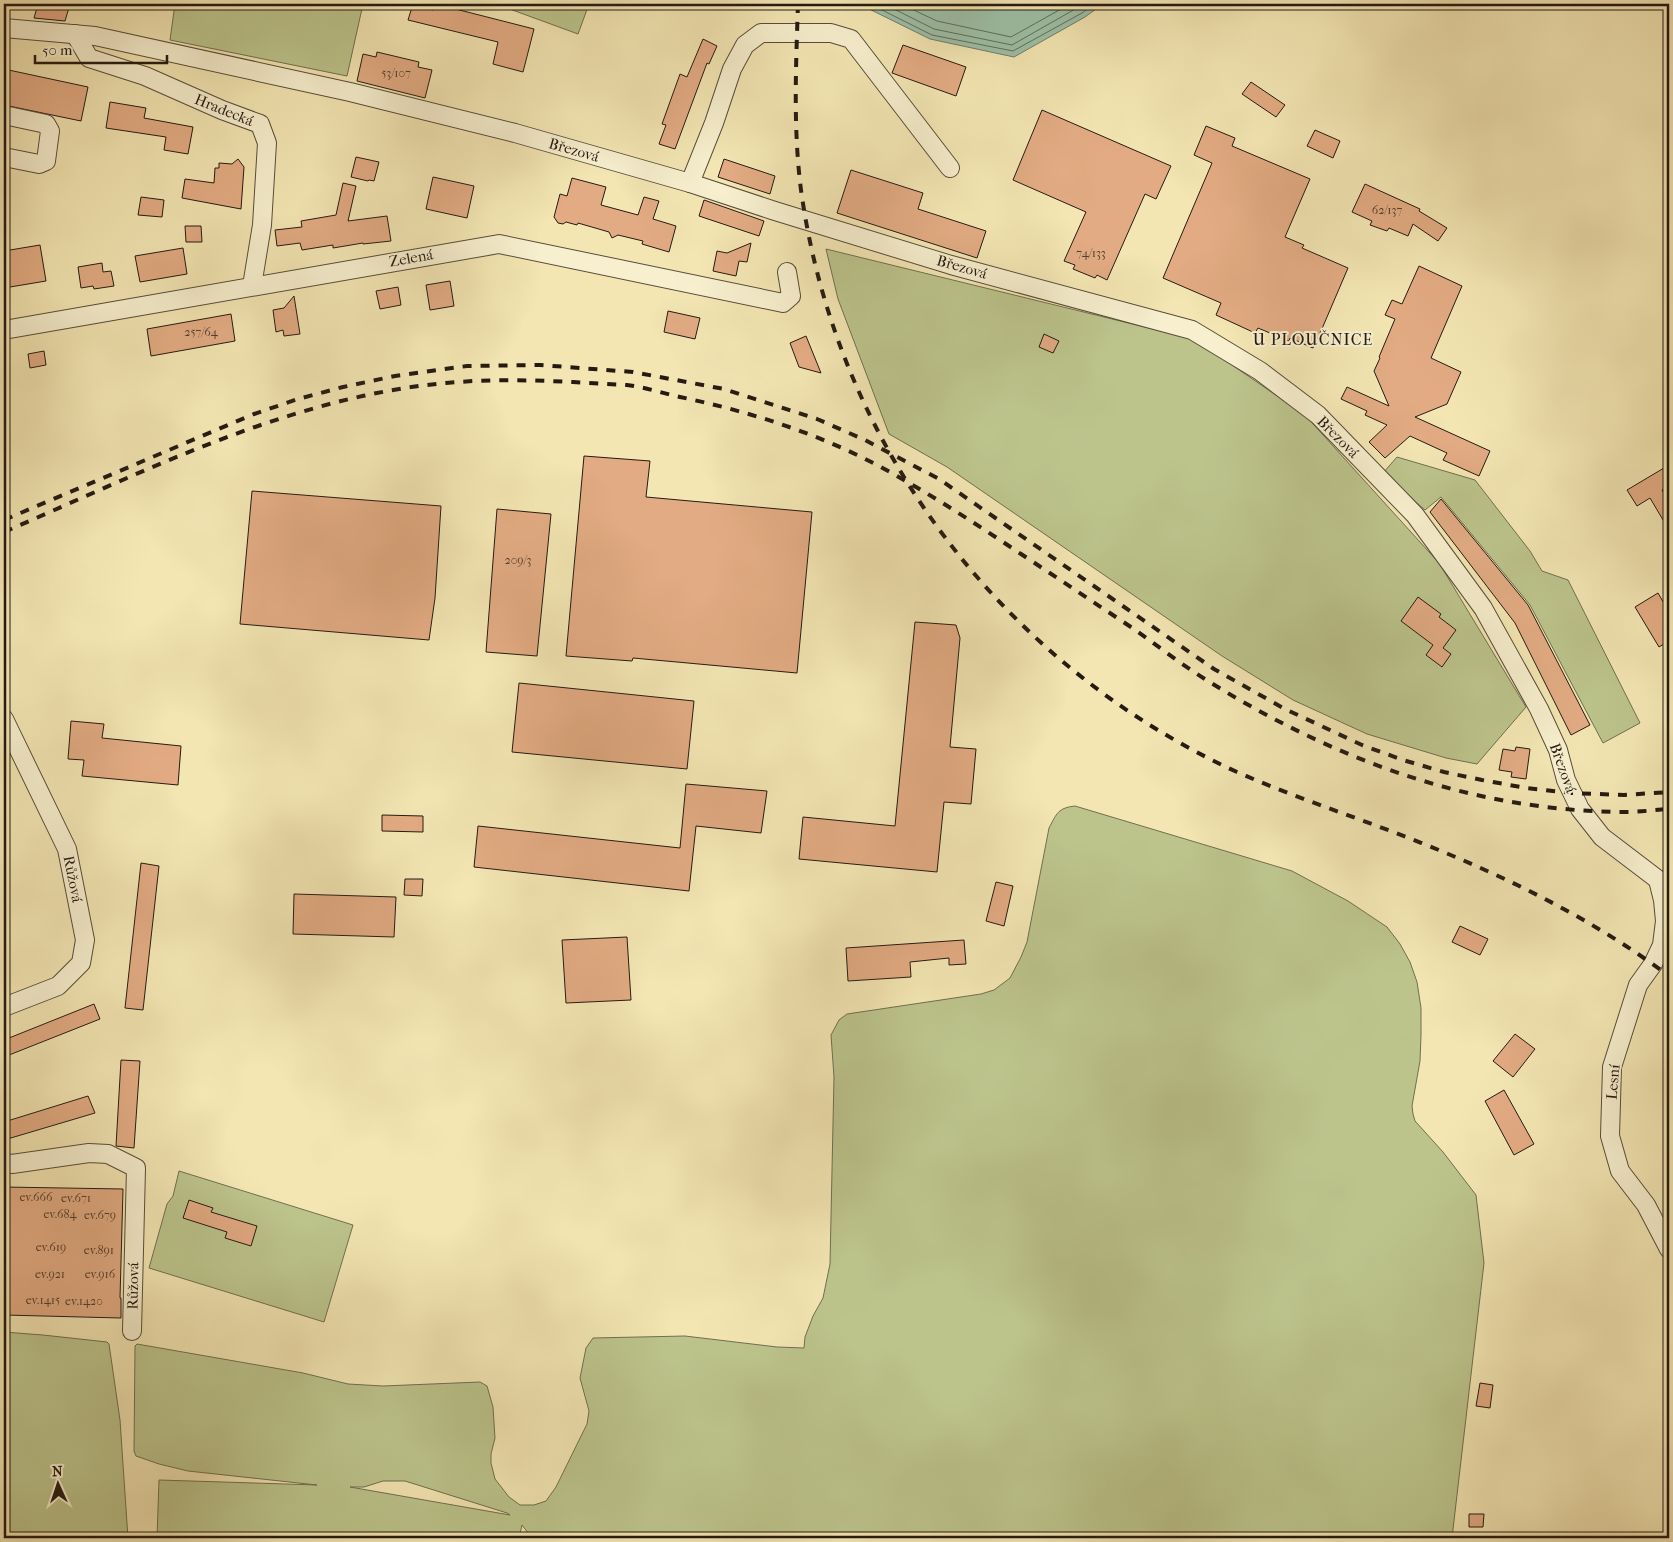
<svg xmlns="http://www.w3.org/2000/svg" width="1673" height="1542" font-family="'IM FELL French Canon',serif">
	<rect width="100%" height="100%" fill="#f3e6b3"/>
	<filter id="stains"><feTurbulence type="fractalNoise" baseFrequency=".004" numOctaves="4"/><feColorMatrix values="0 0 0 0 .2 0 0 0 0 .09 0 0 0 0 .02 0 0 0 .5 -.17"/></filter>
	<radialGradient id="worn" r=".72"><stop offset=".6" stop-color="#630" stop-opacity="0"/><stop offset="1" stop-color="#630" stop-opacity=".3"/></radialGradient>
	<g fill="#bcc48c" stroke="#706f4f" fill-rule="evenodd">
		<polygon points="175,4 363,4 347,76 170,40"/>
		<polygon points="496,4 589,4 578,34"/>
		<polygon points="826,249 1194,339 1305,415 1439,563 1526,707 1477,764 1446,758 1367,734 1293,700 1222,656 947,467 889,434 838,299"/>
		<polygon points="1397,457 1475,480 1530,551 1542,571 1568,580 1640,723 1603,743 1530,605 1441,497 1425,510 1383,473"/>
		<path d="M1075,806L1292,871L1348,901L1387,927L1400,944L1410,962L1417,982L1421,1008V1035L1420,1061L1412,1106L1413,1114L1415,1121L1443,1152L1476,1195L1484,1263L1452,1538H532L522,1525L519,1538H157L159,1480L317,1485L188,1471L159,1464L136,1456L134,1451L135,1346L137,1344L303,1373L348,1384L383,1386L480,1382L487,1386L493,1407L495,1438L491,1454V1463L495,1479L509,1497L520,1505H534L546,1501L556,1487L587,1424L589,1411L580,1378L586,1348L593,1338L685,1336L777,1347L804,1348L805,1337L813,1316L823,1298L830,1264L834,1077L831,1035L839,1020L847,1014L981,994L994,990L1010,978L1021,957L1027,942L1049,828C1057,813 1058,808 1075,806ZM383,1481H405L507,1513L510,1515L350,1487H364Z"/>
		<polygon points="179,1171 353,1225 324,1322 149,1268 167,1204 173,1196"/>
		<polygon points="4,1332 43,1335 107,1342 109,1344 120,1420 128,1538 4,1538"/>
	</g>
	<polygon fill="#9dc0a7" stroke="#6d7e6b" points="859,4 858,4 1103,4 1085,17 1014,57 930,39"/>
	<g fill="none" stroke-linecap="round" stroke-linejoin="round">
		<g stroke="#616d5c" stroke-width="1">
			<polyline points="870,4 932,35 1013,51 1082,13 1094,4"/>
			<polyline points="884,4 934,29 1012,45 1084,4"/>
			<polyline points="901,4 937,21 1011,37 1070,4"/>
		</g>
	</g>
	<g fill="#e2ab83" stroke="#251a12">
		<polygon points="38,4 70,4 65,21 34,18"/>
		<polygon points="413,4 433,10 435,4 436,4 534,29 523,72 493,64 498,42 408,20"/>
		<polygon points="703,39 717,46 709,64 707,63 675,149 659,144 666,125 662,124 680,74 687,77"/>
		<polygon points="903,45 966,67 956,96 892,73"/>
		<polygon points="377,52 419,62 418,67 432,70 425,98 357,81 363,54 376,57"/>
		<polygon points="4,69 88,87 81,121 4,105"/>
		<polygon points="1251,82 1285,105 1276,117 1242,94"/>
		<polygon points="110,102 146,108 144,118 193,127 188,154 164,150 166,137 106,128"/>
		<polygon points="1042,110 1171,166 1156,199 1145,194 1107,280 1097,275 1095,278 1073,269 1075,265 1064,261 1086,212 1013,180"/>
		<polygon points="1206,126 1235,138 1232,146 1310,179 1285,237 1304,245 1302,248 1348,268 1318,338 1317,338 1313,348 1290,338 1289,341 1258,328 1255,333 1216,315 1221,303 1163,278 1212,163 1194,155"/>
		<polygon points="1315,130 1340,141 1333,158 1307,146"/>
		<polygon points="356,157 379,162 374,181 369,180 368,181 351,177"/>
		<polygon points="238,159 244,167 241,209 182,198 185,179 214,183 215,168 219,168 219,163 232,164"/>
		<polygon points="724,159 775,176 770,194 718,177"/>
		<polygon points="851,170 923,193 918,209 986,231 977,258 837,213"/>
		<polygon points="433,177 474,186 467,218 426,209"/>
		<polygon points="572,178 606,187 601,205 638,215 644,197 659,201 653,219 676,226 669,252 642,244 643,241 618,235 612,238 609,232 578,223 577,225 566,222 563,224 558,223 554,217 560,194 567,196"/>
		<polygon points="343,183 356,186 348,221 387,216 391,241 363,244 363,243 333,248 333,245 302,250 300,243 277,246 275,230 302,227 301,221 336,215"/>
		<polygon points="1365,184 1420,209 1419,211 1447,228 1438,241 1413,224 1408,236 1389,228 1387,231 1370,225 1372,221 1352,212"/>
		<polygon points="141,197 164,200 162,217 138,215"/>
		<polygon points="704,200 764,221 759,236 699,216"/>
		<polygon points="185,226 201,226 202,242 186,242"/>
		<polygon points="751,243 747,262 739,261 736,276 713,271 717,251 727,253"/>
		<polygon points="40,245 46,281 4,288 4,251"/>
		<polygon points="183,248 187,274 140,282 135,256"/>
		<polygon points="102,263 103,272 111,271 114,286 94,289 93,286 81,288 78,267"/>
		<polygon points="1419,266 1462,286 1431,358 1461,372 1447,404 1415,417 1490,451 1479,476 1443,460 1447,453 1410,436 1385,458 1369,442 1387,425 1365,415 1367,411 1341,399 1347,387 1389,406 1374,371 1380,358 1379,357 1395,319 1385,315 1392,300 1402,304"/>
		<polygon points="450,281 454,306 430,310 426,285"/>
		<polygon points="398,287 401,305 380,309 376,291"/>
		<polygon points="294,296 300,334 284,336 283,330 276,332 273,310 284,308"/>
		<polygon points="668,311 700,318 695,339 664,332"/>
		<polygon points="231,314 235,341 151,356 147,329"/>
		<polygon points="1044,334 1059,341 1053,353 1039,347"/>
		<polygon points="806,336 821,373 799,367 790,343"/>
		<polygon points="44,351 46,365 30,368 28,354"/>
		<polygon points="584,456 650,461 646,497 812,512 797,673 633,658 632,661 566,656"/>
		<polygon points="1669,465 1669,486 1662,490 1669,502 1669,530 1650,498 1637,506 1627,490"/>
		<polygon points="252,491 441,506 435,598 429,640 240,624"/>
		<polygon points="1441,499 1528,605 1590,725 1571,735 1515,623 1430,512"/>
		<polygon points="497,509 551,514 537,656 486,652"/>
		<polygon points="1658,593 1669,612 1669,641 1659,647 1635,607"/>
		<polygon points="1418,597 1441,614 1439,617 1456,630 1443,648 1451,654 1442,667 1426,655 1433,645 1401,621"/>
		<polygon points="915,622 956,625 960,638 950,747 976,749 971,804 944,802 937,872 799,859 803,817 895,826"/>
		<polygon points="519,683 694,701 687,769 512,752"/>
		<polygon points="71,721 104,724 102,738 181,746 178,785 82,776 84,760 68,759"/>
		<polygon points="1516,747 1530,749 1526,779 1511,777 1512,772 1499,770 1503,749 1515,751"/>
		<polygon points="686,784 767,791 761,833 696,826 689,891 474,867 478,826 680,848"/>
		<polygon points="382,815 423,816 423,832 382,831"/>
		<polygon points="141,863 159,866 143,1010 125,1008"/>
		<polygon points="405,879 423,879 422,896 404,895"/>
		<polygon points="996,882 1013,886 1004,926 986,921"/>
		<polygon points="294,894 396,897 394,937 293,934"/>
		<polygon points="1460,926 1488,939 1480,955 1452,942"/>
		<polygon points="627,937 631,1000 566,1003 562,940"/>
		<polygon points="964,940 966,964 949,965 949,958 910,962 911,977 848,981 846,948"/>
		<polygon points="94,1004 100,1019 4,1057 4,1040"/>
		<polygon points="1515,1034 1535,1049 1513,1077 1493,1061"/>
		<polygon points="121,1060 140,1061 134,1148 116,1146"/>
		<polygon points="1504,1090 1534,1144 1514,1155 1485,1101"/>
		<polygon points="88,1096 95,1113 4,1140 4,1122"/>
		<polygon points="4,1187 123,1189 120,1298 121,1298 121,1318 4,1315"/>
		<polygon points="189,1200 213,1208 211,1212 257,1226 251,1246 225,1238 227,1232 183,1218"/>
		<polygon points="1480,1383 1493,1385 1490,1408 1476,1406"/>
		<polygon points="1469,1514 1484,1514 1483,1527 1469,1527"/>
	</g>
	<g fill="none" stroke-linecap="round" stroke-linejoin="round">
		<defs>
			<g id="street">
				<polyline points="4,28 95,36 350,92 515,133 690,183 775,211 951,265 1192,330 1260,371 1318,415 1415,515 1483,608 1539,709 1558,750 1566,780 1580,809 1602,837 1669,888"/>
				<polyline points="75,34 89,58 145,76 222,110 260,124 267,143 262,225 252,286"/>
				<polyline points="4,115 46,124 50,131 46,161 39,164 4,157"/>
				<polyline points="690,183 714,123 732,69 745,45 761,33 831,33 851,39 950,168"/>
				<polyline points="4,330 499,244 783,303 791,296 787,272"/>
				<polyline points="4,719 67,849 85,940 81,963 58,986 4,1007"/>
				<polyline points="1658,880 1663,900 1665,921 1662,945 1653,964 1638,985 1612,1067 1610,1136 1620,1171 1646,1205 1669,1249"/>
				<polyline points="4,1163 12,1164 89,1153 108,1154 136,1168 132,1331"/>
			</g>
		</defs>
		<use href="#street" stroke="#584d3a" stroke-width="20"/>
		<use href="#street" stroke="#f7efce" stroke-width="18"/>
		<g stroke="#251a12" stroke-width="4" stroke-dasharray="9 9" stroke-linecap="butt">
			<path d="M798,4C796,65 793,128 801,190C836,445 1003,665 1237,772C1298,799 1362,819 1424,844C1511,879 1594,920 1669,976"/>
			<polyline points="4,520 254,414 298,399 343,387 395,376 467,366 540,365 633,372 724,389 817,419 865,440 939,479 1214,669 1285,709 1362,745 1403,760 1444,772 1482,780 1526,788 1572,793 1624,795 1669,792"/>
			<path d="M4,532C146,471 290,397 446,383C488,379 531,380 573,382C591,383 609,384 627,385C644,387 662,393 680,397C747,411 814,432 875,464C926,491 973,522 1021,554C1059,579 1096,604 1134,629C1158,646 1182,665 1208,681C1335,760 1473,811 1624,812C1639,812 1654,810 1669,809"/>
		</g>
	</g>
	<g text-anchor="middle" stroke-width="4" stroke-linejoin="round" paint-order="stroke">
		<g font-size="12" fill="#543e2e">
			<text x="396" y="77">53/107</text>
			<text x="1387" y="214">62/137</text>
			<text x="1091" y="257">74/133</text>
			<text x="201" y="336">257/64</text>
			<text x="518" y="564">209/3</text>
			<text x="36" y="1201">ev.666</text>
			<text x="76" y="1202">ev.671</text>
			<text x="60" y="1218">ev.684</text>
			<text x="100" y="1219">ev.679</text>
			<text x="51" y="1251">ev.619</text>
			<text x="99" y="1254">ev.891</text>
			<text x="50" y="1278">ev.921</text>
			<text x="100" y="1278">ev.916</text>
			<text x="43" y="1304">ev.1415</text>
			<text x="84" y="1305">ev.1420</text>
		</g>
		<g font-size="15" fill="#251a12" stroke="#f7efce">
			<text transform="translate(224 110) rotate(22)" y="5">Hradecká</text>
			<text transform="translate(574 150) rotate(16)" y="5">Březová</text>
			<text transform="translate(411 258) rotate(-10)" y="5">Zelená</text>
			<text transform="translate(962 267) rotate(16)" y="5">Březová</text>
			<text transform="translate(1338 437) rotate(45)" y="5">Březová</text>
			<text transform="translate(1563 768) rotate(70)" y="5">Březová</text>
			<text transform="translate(73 879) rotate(79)" y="5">Růžová</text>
			<text transform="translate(1613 1082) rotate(-85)" y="5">Lesní</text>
			<text transform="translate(133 1286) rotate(-89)" y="5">Růžová</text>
		</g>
		<g font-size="16" letter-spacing="1" fill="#251a12" stroke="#f7efce">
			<text x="1313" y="345">U PLOUČNICE</text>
		</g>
	</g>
	<rect width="1673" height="1542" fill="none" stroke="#f3e6b3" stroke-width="20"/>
	<rect x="5" y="5" width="1663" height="1532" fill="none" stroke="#251a12" stroke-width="2.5"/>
	<rect x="10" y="10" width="1653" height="1522" fill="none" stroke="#251a12"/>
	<g transform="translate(58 1484) rotate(357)" stroke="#f7efce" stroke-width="4" paint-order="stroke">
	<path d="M0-4L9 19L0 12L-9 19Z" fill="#251a12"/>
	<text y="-8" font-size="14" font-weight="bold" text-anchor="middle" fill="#251a12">N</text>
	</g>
	<path d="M35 55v8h132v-8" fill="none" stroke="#251a12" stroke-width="2.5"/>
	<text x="42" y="55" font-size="15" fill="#251a12" stroke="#f7efce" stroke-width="4" paint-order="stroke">50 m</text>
	<rect width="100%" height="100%" filter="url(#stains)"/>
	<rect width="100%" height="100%" fill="url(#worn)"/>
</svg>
